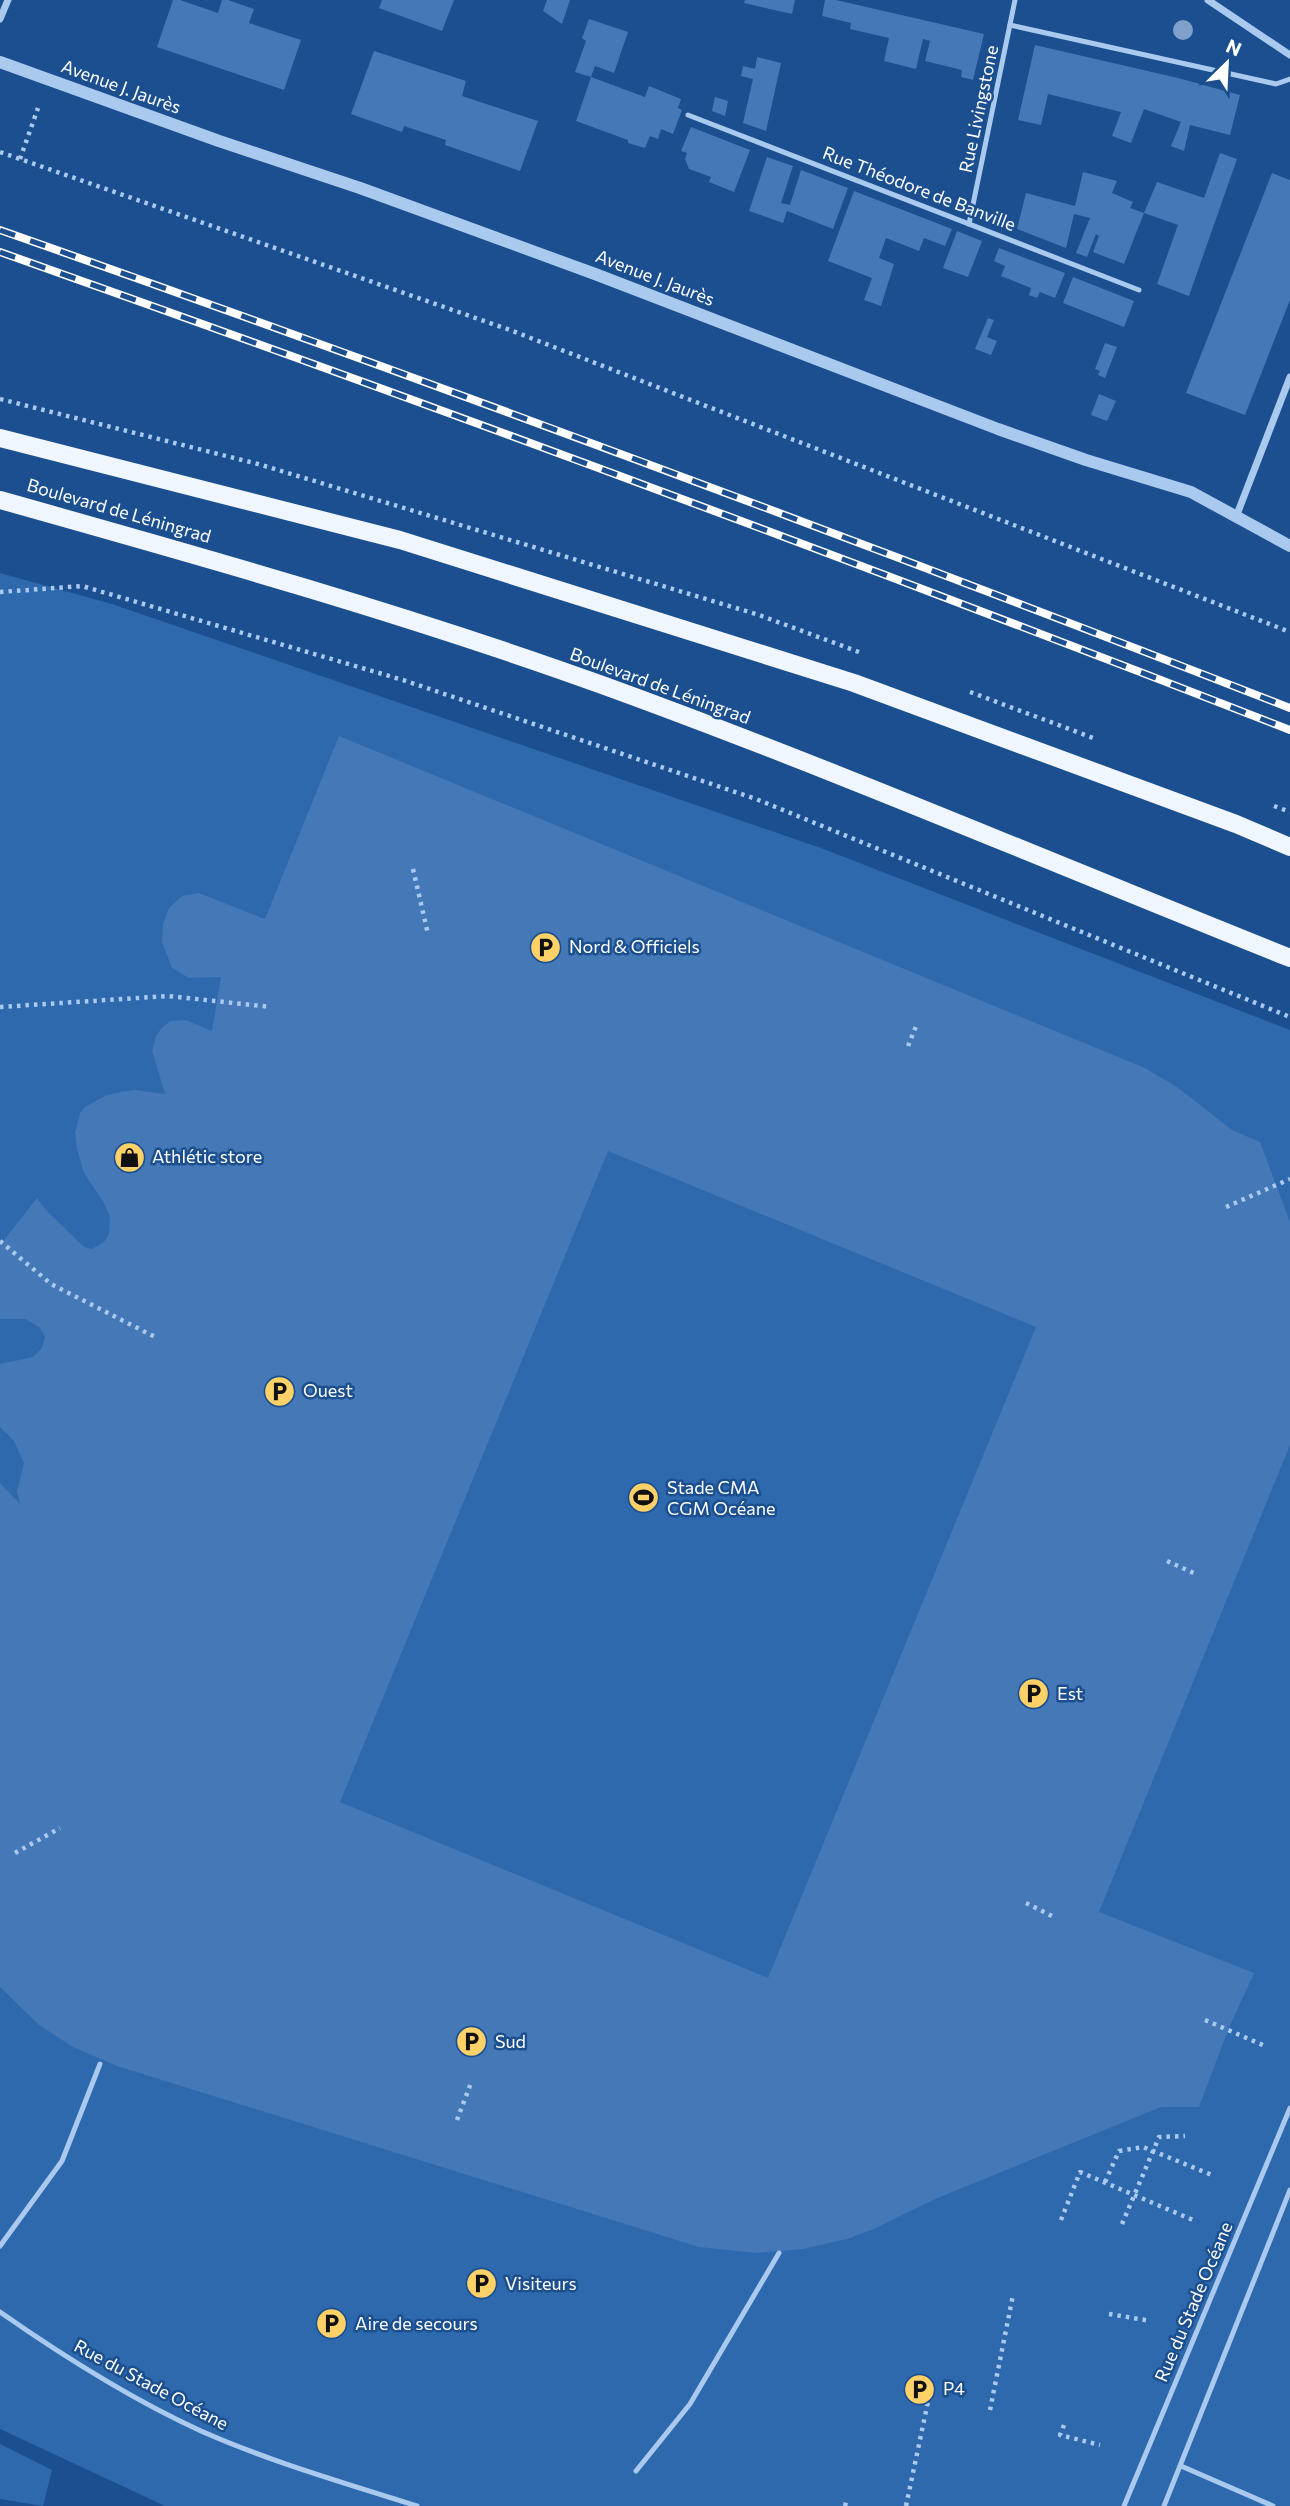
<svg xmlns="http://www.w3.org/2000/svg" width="1290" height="2506" font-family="Commissioner,sans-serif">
	<rect width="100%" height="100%" fill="#1b4f8f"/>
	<g fill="#2e69ad">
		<polygon points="0,573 112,604 821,848 1290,1030 1290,2506 165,2506 0,2429"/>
		<polygon points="0,2444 52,2470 43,2506 0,2499"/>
	</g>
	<g fill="#4478b7" fill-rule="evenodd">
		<polygon points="173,0 180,0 218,13 222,0 228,0 254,9 249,23 301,40 284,90 157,47"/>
		<polygon points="382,0 454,0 442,31 379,8"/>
		<polygon points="547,0 570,0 562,24 543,11"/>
		<polygon points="745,0 795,0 792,14 744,3"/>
		<polygon points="825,0 836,0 984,34 973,80 961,77 962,70 925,61 930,41 923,39 916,69 884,61 889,38 850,29 851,23 822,16"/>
		<polygon points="589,19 628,32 614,73 595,66 591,77 645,97 649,86 681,99 678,108 682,110 673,134 661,129 658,139 650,136 645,148 628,143 628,140 576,121 591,77 575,72 586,41 582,38"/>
		<polygon points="1035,45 1178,78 1240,95 1230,135 1190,125 1184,151 1171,146 1181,122 1144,109 1131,143 1112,136 1121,112 1048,94 1041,125 1018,120"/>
		<polygon points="374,51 466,81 462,96 538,121 520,171 445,145 446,140 404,126 402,132 351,114"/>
		<polygon points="757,57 781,63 766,131 743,123 753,79 741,76 743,66 755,69"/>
		<polygon points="715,97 728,101 725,116 712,111"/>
		<polygon points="691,127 750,150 734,192 709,182 711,177 689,169 685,159 687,153 681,151"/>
		<polygon points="1220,153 1237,159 1189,296 1157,284 1178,225 1144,213 1124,264 1093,252 1099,236 1096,234 1087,257 1076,253 1090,218 1074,214 1066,248 1017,229 1026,193 1075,206 1083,172 1117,181 1112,193 1133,202 1130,208 1144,213 1157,182 1204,198"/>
		<polygon points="767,157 793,166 781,203 790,205 801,170 848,188 833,229 787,211 783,223 749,211"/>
		<polygon points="1272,173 1290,180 1290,300 1245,415 1186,393"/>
		<polygon points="854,191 952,229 945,246 924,238 919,251 886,238 879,258 894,264 881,306 864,300 872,278 828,261"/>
		<polygon points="957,231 982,241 968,277 943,268"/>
		<polygon points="999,248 1065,273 1055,298 1040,292 1037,298 1029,295 1031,288 1001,276 1005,266 994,261"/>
		<polygon points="1073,277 1134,301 1124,327 1063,303"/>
		<polygon points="988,318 994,320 987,337 997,341 991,355 975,349"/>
		<polygon points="1105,343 1117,347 1105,378 1098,375 1100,371 1095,369"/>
		<polygon points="1099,394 1116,401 1107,421 1091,415"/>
		<path d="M339,736L1145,1068L1177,1087L1232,1130L1260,1142L1290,1222V1445L1099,1912L1254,1973L1228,2030L1199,2107H1161L935,2199L874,2229L847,2239L803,2249L756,2253L699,2247L117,2066L73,2047L39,2025L0,1987V1483L20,1504L17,1491L24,1463L14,1441L0,1427V1364L33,1357L42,1348L45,1337L40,1328L26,1319H0V1245L37,1198L46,1210L84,1247L92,1249L104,1242L109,1234L110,1217L104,1203L84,1173L77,1149L75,1133L80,1113L85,1107L105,1096L120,1092L135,1090L165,1094L152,1051L156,1036L161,1029L170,1021L186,1020L212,1031L221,977L189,978L172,968L162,942L163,924L169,908L182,896L199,893L265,919ZM608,1151L1036,1327L768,1978L340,1802Z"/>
	</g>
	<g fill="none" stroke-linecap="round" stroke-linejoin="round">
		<g stroke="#a9c9ee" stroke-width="4.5" stroke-dasharray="3.5 5" stroke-linecap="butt">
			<polyline points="0,152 510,330 1290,632"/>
			<polyline points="20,159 38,108"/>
			<polyline points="0,399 258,464 759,615 859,652"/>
			<polyline points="0,592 82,586 403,680 756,799 1290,1017"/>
			<polyline points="970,692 1096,739"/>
			<polyline points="1274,806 1290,812"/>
			<polyline points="413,869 428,934"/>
			<polyline points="0,1007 168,996 271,1007"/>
			<polyline points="908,1046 917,1024"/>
			<polyline points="1226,1207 1290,1179"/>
			<polyline points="0,1241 51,1284 157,1338"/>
			<polyline points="1167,1561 1196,1574"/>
			<polyline points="15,1853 60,1828"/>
			<polyline points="1026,1903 1054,1917"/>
			<polyline points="1205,2020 1265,2046"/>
			<polyline points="457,2120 471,2083"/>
			<polyline points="1105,2182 1119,2151 1143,2147 1212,2175"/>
			<polyline points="1061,2220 1080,2172 1193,2220"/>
			<polyline points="1122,2224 1159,2137 1185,2136"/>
			<polyline points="1109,2314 1151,2321"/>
			<polyline points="990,2410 1013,2295"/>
			<polyline points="1064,2425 1060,2435 1100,2445"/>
			<polyline points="845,2506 847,2498"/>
			<polyline points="906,2506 929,2397"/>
		</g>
		<g stroke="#a9c9ee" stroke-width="5">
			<polyline points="1010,25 1276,84 1290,79"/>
			<polyline points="688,115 1139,290"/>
			<polyline points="969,224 1015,0"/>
			<polyline points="0,2246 62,2161 100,2064"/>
			<path d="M0,2312C63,2356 131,2399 201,2431C271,2462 345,2483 417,2506"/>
			<polyline points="1181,2466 1273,2506"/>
			<polyline points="636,2471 690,2404 779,2253"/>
			<polyline points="1124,2506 1290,2108"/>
			<polyline points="1164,2506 1290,2190"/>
		</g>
		<g stroke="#a9c9ee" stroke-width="7">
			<polyline points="1208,0 1290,55"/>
			<polyline points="0,19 8,0"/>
			<polyline points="1236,517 1290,377"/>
		</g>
		<polyline stroke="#a9c9ee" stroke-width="12" points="0,62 219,141 360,188 595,274 998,429 1086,460 1191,492 1290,546"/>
		<g stroke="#f0f6ff" stroke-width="18">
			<polyline points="0,438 400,540 854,683 1236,824 1290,847"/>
			<path d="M0,500C203,557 406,614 605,686C836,770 1062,867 1290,958"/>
		</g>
		<defs>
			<g id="rail">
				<path d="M0,230C433,382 863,542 1290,708"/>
				<path d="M0,252C433,405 863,564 1290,730"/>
			</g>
		</defs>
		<use href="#rail" stroke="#fff" stroke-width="8"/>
		<use href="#rail" stroke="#1b4f8f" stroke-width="5" stroke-dasharray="16" stroke-linecap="butt"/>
	</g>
	<circle fill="#7ea0ca" cx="1183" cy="30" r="10"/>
	<defs>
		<symbol id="parking-disc" viewBox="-11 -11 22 22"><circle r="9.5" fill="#ffd166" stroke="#1b4f8f"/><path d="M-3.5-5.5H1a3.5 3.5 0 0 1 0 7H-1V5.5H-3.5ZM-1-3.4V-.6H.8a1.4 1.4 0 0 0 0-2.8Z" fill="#111"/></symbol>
		<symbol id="shop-disc" viewBox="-11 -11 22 22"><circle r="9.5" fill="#ffd166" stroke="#1b4f8f"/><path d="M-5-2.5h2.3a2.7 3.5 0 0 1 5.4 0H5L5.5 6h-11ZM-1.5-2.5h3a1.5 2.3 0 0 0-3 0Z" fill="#111"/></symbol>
		<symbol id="stadium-disc" viewBox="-11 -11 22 22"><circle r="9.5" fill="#ffd166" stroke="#1b4f8f"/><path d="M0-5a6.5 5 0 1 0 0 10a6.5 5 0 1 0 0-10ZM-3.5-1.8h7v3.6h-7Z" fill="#111"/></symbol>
	</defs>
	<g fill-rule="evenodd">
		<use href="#parking-disc" x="528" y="930" width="35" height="35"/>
		<use href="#shop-disc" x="112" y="1140" width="35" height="35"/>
		<use href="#parking-disc" x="262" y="1374" width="35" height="35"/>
		<use href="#stadium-disc" x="626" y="1480" width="35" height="35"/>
		<use href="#parking-disc" x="1016" y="1676" width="35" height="35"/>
		<use href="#parking-disc" x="454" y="2024" width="35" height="35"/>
		<use href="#parking-disc" x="464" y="2266" width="35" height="35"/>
		<use href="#parking-disc" x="314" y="2306" width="35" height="35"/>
		<use href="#parking-disc" x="902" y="2372" width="35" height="35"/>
	</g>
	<g text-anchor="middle" stroke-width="5" stroke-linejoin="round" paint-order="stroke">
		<g font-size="18" fill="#fff" stroke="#1b4f8f">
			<text transform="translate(121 87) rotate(20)" y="6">Avenue J. Jaurès</text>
			<text transform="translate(979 109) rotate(-78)" y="6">Rue Livingstone</text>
			<text transform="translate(919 189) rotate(21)" y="6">Rue Théodore de Banville</text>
			<text transform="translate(655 278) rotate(21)" y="6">Avenue J. Jaurès</text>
			<text transform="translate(119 511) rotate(16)" y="6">Boulevard de Léningrad</text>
			<text transform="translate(660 686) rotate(20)" y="6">Boulevard de Léningrad</text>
			<text transform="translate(1194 2302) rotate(-67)" y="6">Rue du Stade Océane</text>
			<text transform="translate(151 2385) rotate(28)" y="6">Rue du Stade Océane</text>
		</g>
		<g font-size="18" fill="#fff" stroke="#1b4f8f" text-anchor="start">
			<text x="569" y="953">Nord &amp; Officiels</text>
			<text x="152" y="1163">Athlétic store</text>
			<text x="303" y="1397">Ouest</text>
			<text x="667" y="1494">Stade CMA<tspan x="667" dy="21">CGM Océane</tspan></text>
			<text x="1057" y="1700">Est</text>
			<text x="495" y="2048">Sud</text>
			<text x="505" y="2290">Visiteurs</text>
			<text x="355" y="2330">Aire de secours</text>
			<text x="943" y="2395">P4</text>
		</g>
	</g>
	<g transform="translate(1227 63) rotate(24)" stroke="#1b4f8f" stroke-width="5" paint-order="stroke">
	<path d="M0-5L12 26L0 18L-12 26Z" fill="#ffffff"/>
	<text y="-10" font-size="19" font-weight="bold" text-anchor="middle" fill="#ffffff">N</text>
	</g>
</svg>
